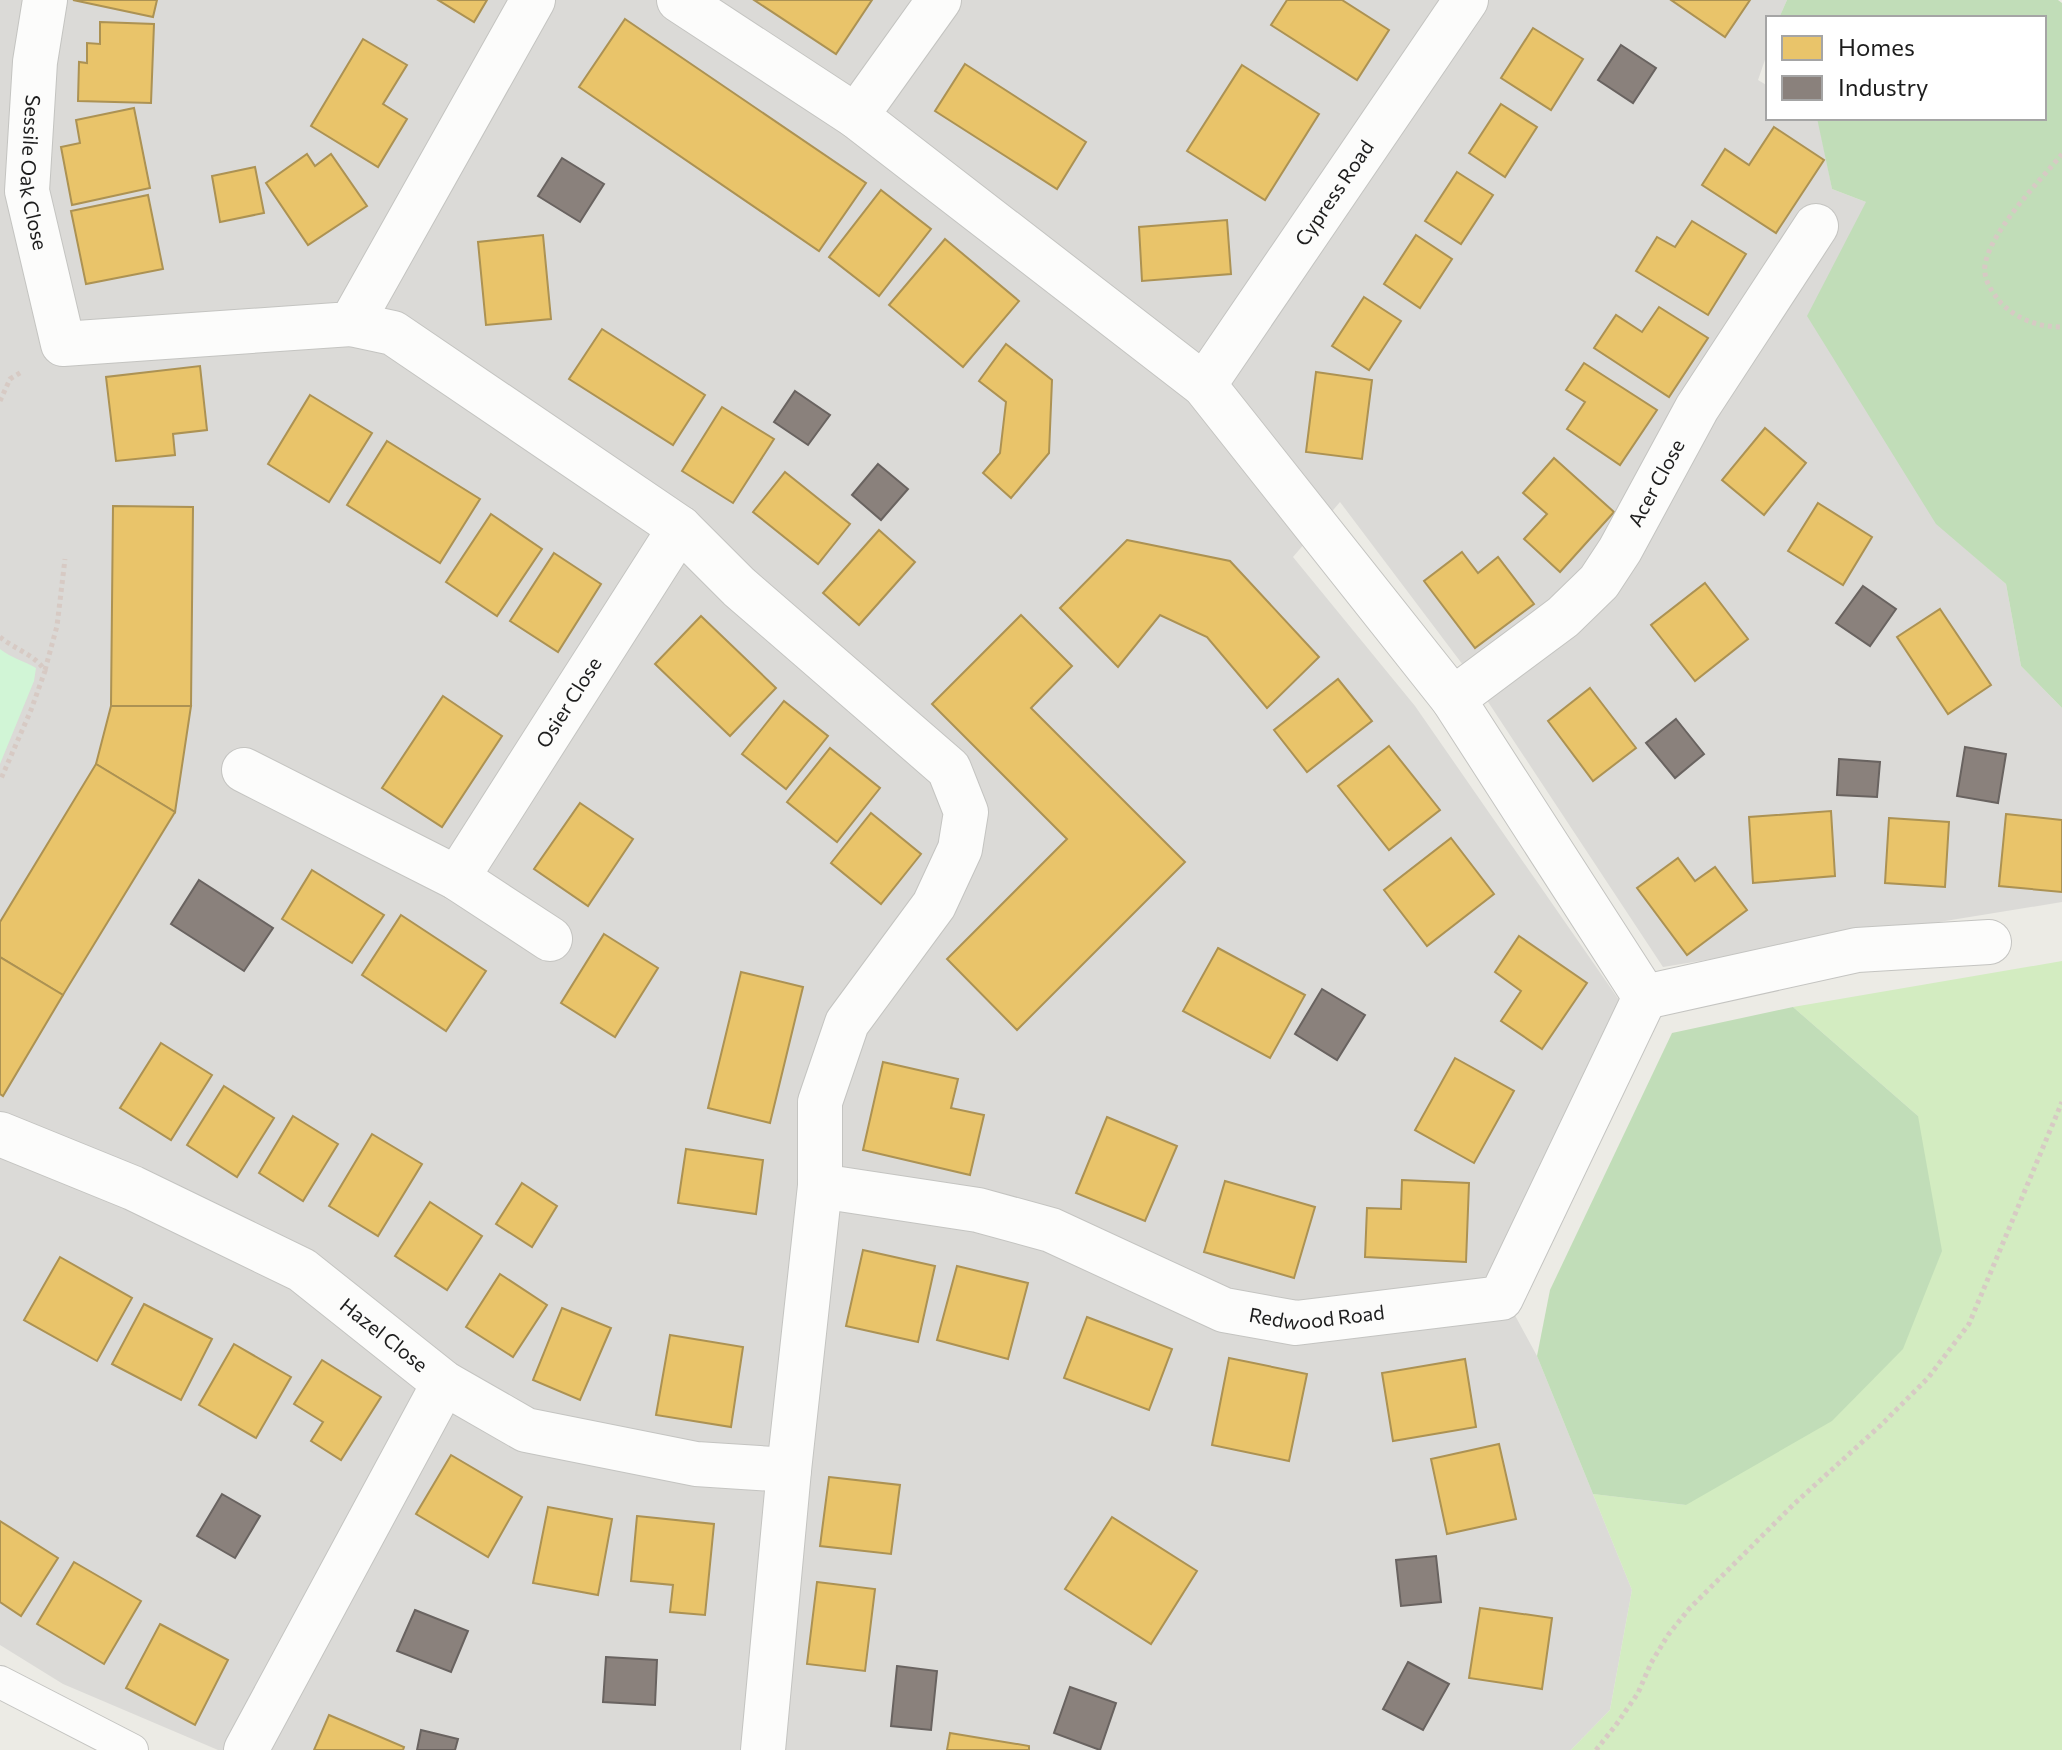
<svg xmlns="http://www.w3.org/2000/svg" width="2062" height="1750" font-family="Commissioner,sans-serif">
	<rect width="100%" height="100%" fill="#ecebe5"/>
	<polygon fill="#dbdad7" points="0,0 1787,0 1779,18 1768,18 1768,51 1758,80 1768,86 1768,118 1818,119 1832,189 1866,202 1936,523 2006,584 2021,666 2062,708 2062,902 1663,967 1469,673 1340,502 1293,557 1415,706 1626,1010 1490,1269 1537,1356 1632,1590 1610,1710 1571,1750 218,1750 63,1684 0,1645"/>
	<polygon fill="#d3ecc1" points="2062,961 2062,1750 1571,1750 1610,1710 1632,1590 1593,1494 1686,1505 1918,1116 1793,1007"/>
	<g fill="#c1ddb8">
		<polygon points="1787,0 2058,0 2062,3 2062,708 2021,666 2006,584 1936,524 1807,316 1866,202 1832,189 1817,118 2044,118 2044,18 1779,18"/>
		<polygon points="1793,1007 1918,1116 1942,1251 1903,1349 1832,1421 1686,1505 1593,1494 1537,1356 1550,1290 1672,1033"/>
	</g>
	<path fill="#d1f5d6" d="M0,649C11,658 24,661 36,668L34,681L0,764Z"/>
	<g fill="#e9c46a" stroke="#ac9253" stroke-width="2">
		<polygon points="73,0 157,0 153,17"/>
		<polygon points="438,0 487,0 474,22"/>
		<polygon points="754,0 872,0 836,54"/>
		<polygon points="1287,0 1342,0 1389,30 1357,80 1271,25"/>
		<polygon points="1671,0 1750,0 1725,37"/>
		<polygon points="625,19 866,183 819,251 579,87"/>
		<polygon points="100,22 154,24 151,103 78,101 79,62 87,63 87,43 100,44"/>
		<polygon points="1533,28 1583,59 1551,110 1501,78"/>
		<polygon points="363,39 407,65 383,104 407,119 378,167 311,126"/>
		<polygon points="965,64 1086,142 1057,189 935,111"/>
		<polygon points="1242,65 1319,114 1265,200 1187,151"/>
		<polygon points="1501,104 1537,127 1505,177 1469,153"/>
		<polygon points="134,108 150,188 72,205 61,147 80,143 76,120"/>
		<polygon points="1774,127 1824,160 1776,233 1702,185 1725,149 1749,165"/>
		<polygon points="307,154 315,166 331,154 367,206 308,245 266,183"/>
		<polygon points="255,167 264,213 220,222 212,176"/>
		<polygon points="1457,172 1493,195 1461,244 1425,221"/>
		<polygon points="881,190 931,229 879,296 829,257"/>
		<polygon points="148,195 163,269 86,284 71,211"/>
		<polygon points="1227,220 1231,274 1142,281 1139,227"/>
		<polygon points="1692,221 1746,254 1708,315 1636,271 1657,237 1675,247"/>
		<polygon points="543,235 551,319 486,325 478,242"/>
		<polygon points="1416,235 1452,259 1420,308 1384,284"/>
		<polygon points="945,239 1019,301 963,367 889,305"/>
		<polygon points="1364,297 1401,321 1369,370 1332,346"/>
		<polygon points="1659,307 1708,338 1669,397 1594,348 1616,315 1642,332"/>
		<polygon points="602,329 705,395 673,445 569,379"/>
		<polygon points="1006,344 1052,380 1049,453 1011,498 983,473 1000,453 1006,402 979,381"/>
		<polygon points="1584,363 1657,410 1620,465 1567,429 1585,402 1566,390"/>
		<polygon points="200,366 207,430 173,434 175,455 116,461 106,377"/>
		<polygon points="1316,372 1372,380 1362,459 1306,452"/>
		<polygon points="310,395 372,433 329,502 268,464"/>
		<polygon points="722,407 774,439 733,503 682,471"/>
		<polygon points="1765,428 1806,463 1764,515 1722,480"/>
		<polygon points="387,441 480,499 440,563 347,505"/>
		<polygon points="1554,458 1614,512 1560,572 1524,539 1547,514 1523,493"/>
		<polygon points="785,472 850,524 818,564 753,512"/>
		<polygon points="1818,503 1872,537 1843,585 1788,551"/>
		<polygon points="113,506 193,507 191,706 111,706"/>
		<polygon points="491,514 542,549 497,616 446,582"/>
		<polygon points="879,530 915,562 859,625 823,593"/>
		<polygon points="1127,540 1230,561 1319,657 1267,708 1207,637 1160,615 1118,667 1060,608"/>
		<polygon points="1462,552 1478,573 1498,557 1534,604 1475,648 1424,581"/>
		<polygon points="554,553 601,584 558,652 510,621"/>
		<polygon points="1705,583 1748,639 1695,681 1651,625"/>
		<polygon points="1940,609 1991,685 1948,714 1897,637"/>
		<polygon points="1021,615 1072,666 1031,708 1185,862 1017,1030 947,959 1067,839 932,704"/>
		<polygon points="701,616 776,688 730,736 655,664"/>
		<polygon points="1338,679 1372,721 1307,772 1274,730"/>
		<polygon points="1590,688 1636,748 1593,781 1548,721"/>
		<polygon points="443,696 502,736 442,827 382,788"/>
		<polygon points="784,701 828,736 786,789 742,754"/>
		<polygon points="111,706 191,706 175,812 96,764"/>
		<polygon points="1389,746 1440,810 1389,850 1338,786"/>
		<polygon points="830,748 880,788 837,842 787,802"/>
		<polygon points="96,764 175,812 63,995 0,957 0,922"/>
		<polygon points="580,803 633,839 588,906 534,869"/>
		<polygon points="1831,811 1835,876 1753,883 1749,817"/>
		<polygon points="871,813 921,854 881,904 831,863"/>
		<polygon points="2006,814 2062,820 2062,892 1999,886"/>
		<polygon points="1889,818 1949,822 1945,887 1885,883"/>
		<polygon points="1451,838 1494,894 1427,946 1384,890"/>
		<polygon points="1678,858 1695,881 1715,867 1747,910 1687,955 1637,888"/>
		<polygon points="312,870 384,915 352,963 282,919"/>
		<polygon points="401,915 486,971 446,1031 362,975"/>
		<polygon points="604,934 658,968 615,1037 561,1003"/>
		<polygon points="1519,936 1587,983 1542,1049 1501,1021 1521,991 1495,972"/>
		<polygon points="1218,948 1305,995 1270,1058 1183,1011"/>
		<polygon points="0,957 63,995 3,1096 0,1094"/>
		<polygon points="741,972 803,987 770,1123 708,1108"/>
		<polygon points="161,1043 212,1075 171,1140 120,1108"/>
		<polygon points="1455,1058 1514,1091 1474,1163 1415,1130"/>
		<polygon points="883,1062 958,1079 951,1108 984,1115 970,1175 863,1150"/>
		<polygon points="224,1086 274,1118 237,1177 187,1145"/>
		<polygon points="293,1116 338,1144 303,1201 259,1173"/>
		<polygon points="1107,1117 1177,1146 1145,1221 1076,1193"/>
		<polygon points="372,1134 422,1164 378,1236 329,1206"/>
		<polygon points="686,1149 763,1160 756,1214 678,1203"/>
		<polygon points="1402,1180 1469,1183 1466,1262 1365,1257 1367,1208 1401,1209"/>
		<polygon points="1225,1181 1315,1207 1294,1278 1204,1252"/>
		<polygon points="522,1183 557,1206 532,1247 496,1224"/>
		<polygon points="430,1202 482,1236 447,1290 395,1256"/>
		<polygon points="863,1250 935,1266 918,1342 846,1326"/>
		<polygon points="60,1257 132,1298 97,1361 24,1320"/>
		<polygon points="957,1266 1028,1283 1008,1359 937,1340"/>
		<polygon points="500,1274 547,1305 513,1357 466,1327"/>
		<polygon points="144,1304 212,1339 181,1400 112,1364"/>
		<polygon points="562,1308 611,1328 580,1400 533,1380"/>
		<polygon points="1087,1317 1172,1349 1149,1410 1064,1378"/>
		<polygon points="670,1335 743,1347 731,1427 656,1415"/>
		<polygon points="234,1344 291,1377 256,1438 199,1405"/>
		<polygon points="1229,1358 1307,1374 1289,1461 1212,1445"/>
		<polygon points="1465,1359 1476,1427 1393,1441 1382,1373"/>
		<polygon points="322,1360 381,1397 341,1460 311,1441 323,1422 294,1404"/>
		<polygon points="1499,1444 1516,1519 1447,1534 1431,1459"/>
		<polygon points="451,1455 522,1497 488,1557 416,1514"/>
		<polygon points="829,1477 900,1485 891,1554 820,1546"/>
		<polygon points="548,1507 612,1519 598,1595 533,1583"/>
		<polygon points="637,1516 714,1524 705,1615 670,1612 673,1585 631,1581"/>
		<polygon points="1112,1517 1197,1571 1151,1644 1065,1589"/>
		<polygon points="0,1521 58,1558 21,1616 0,1602"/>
		<polygon points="74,1562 141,1601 104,1664 37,1624"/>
		<polygon points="817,1582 875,1589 865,1671 807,1664"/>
		<polygon points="1480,1608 1552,1618 1542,1689 1469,1678"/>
		<polygon points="160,1624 228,1660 195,1725 126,1688"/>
		<polygon points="329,1715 404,1747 403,1750 314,1750"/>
		<polygon points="950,1733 1029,1746 1029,1750 947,1750"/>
	</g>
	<g fill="#8a817c" stroke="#696360" stroke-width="2">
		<polygon points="1621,45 1656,68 1633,103 1598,80"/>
		<polygon points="562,158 604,184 580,222 538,196"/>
		<polygon points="795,391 830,415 808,445 774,422"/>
		<polygon points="878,464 908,489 881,520 852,495"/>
		<polygon points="1863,586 1896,609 1870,646 1836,623"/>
		<polygon points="1676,719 1704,754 1675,778 1646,743"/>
		<polygon points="1965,747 2006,754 1998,803 1957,796"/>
		<polygon points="1839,759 1880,762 1877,797 1837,795"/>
		<polygon points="199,880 273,928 244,971 171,924"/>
		<polygon points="1322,989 1365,1015 1337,1060 1295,1034"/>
		<polygon points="222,1494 260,1516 235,1558 197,1536"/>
		<polygon points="1436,1556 1441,1602 1401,1606 1396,1560"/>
		<polygon points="415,1610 468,1631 451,1672 397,1651"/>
		<polygon points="606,1657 657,1660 655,1705 603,1702"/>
		<polygon points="1408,1662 1449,1684 1423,1730 1383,1709"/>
		<polygon points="897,1666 937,1671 931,1730 891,1726"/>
		<polygon points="1070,1687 1116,1703 1100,1750 1054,1733"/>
		<polygon points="421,1730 458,1739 455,1750 417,1750"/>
	</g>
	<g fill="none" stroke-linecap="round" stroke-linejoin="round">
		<defs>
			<polyline id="lane" points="0,1682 132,1750"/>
			<g id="street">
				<path id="s1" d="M45,0L35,62L27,191L63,344L351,324L533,0"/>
				<polyline points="679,0 856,116 1204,385 1453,699 1645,997 1857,950 1989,942"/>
				<polyline points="856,116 939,0"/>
				<polyline points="351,324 393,333 680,528 739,587 949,769 966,812 960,849 934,905 847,1023 820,1102 820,1186 789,1470 763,1750"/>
				<path id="s2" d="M1204,385L1466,0"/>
				<path id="s3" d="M1453,699L1563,617L1599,582L1620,550L1697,408L1816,226"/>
				<polyline points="244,770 457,878 550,939"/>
				<path id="s4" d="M457,878L680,528"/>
				<path id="s5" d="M0,1134L133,1188L302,1270L444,1383L526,1430L696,1464L789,1470"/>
				<path id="s6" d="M820,1186L978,1210L1051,1230L1224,1310L1296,1323L1501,1298L1645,997"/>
				<polyline points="246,1750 444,1383"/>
			</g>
		</defs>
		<use href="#lane" stroke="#c4c4c1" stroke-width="34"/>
		<use href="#street" stroke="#c4c4c1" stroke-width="46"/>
		<g stroke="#d7cac4" stroke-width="5" stroke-dasharray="4 4" stroke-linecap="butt">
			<path d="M2062,154C2039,182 1991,230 1985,265C1983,280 1992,292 2001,303C2018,320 2039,327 2062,327"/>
			<polyline points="0,401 10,379 23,371"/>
			<path d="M0,637C14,649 36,655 45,671L31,710L0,781"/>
			<polyline points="45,670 57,626 65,559"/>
			<polyline points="1596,1750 1616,1725 1638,1693 1651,1663 1668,1635 1689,1609 1794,1504 1881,1425 1928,1378 1969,1324 2062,1102"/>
		</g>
		<use href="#lane" stroke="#fcfcfb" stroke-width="32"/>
		<use href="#street" stroke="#fcfcfb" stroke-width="44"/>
	</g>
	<g text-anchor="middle" stroke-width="8" stroke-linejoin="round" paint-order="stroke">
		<g font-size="20" fill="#1d1d1d" stroke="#fff">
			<text dy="7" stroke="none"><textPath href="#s1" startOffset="174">Sessile Oak Close</textPath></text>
			<text dy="7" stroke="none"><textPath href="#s2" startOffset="232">Cypress Road</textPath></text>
			<text dy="7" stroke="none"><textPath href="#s3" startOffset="302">Acer Close</textPath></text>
			<text dy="7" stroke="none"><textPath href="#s4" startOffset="208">Osier Close</textPath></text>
			<text dy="7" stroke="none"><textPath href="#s6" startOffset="520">Redwood Road</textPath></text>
			<text dy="7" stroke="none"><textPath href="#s5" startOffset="436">Hazel Close</textPath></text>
		</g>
	</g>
	<rect x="1766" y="16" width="280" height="104" fill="#ffffff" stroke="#a5a5a5" stroke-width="2"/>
	<rect x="1782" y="36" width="40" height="24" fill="#e9c46a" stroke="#a5a5a5" stroke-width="2"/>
	<text x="1838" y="56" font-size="24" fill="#1d1d1d">Homes</text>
	<rect x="1782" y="76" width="40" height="24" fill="#8a817c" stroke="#a5a5a5" stroke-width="2"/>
	<text x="1838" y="96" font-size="24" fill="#1d1d1d">Industry</text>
</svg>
